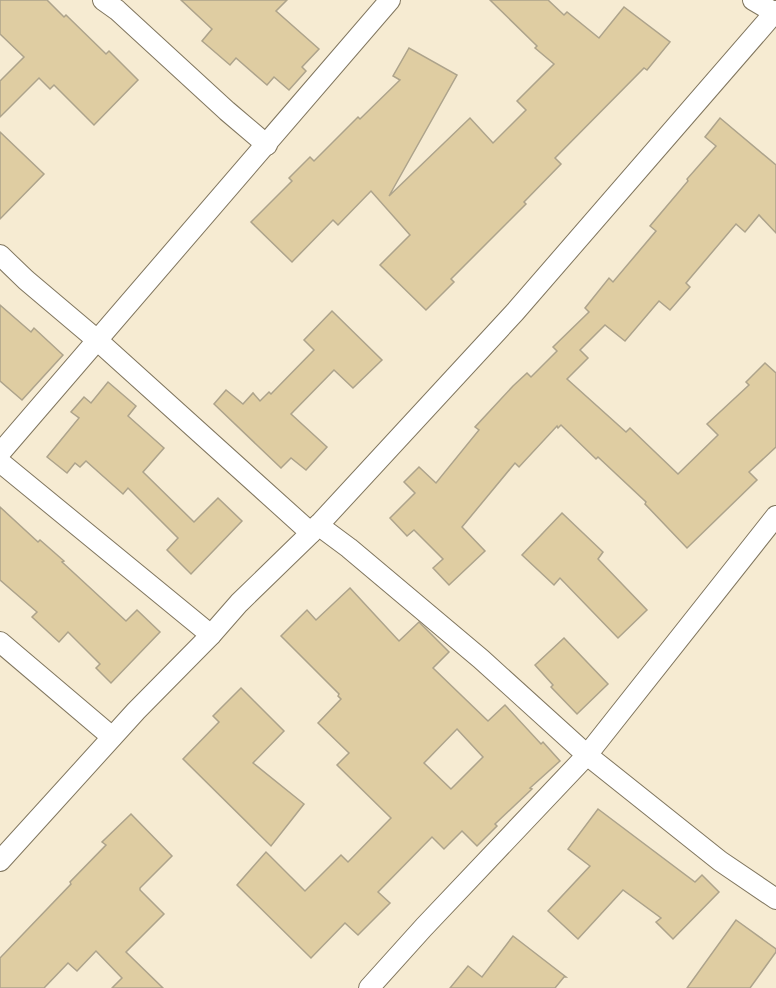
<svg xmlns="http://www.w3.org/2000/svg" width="776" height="988" font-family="'Varela Round',sans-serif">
	<rect width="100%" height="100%" fill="#f6ebd2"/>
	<g fill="#dfcda2" stroke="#ada38b" stroke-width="1.5" fill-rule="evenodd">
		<polygon points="0,0 47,0 64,17 66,15 106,54 109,51 138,80 94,125 54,85 50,89 39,78 0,117 0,81 24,57 0,34"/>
		<polygon points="181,0 287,0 276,11 319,49 302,67 306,71 289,90 274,77 267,85 236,58 230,65 202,41 212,29"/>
		<polygon points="490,0 548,0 564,15 567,12 599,38 624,7 670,42 647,70 644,68 555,158 561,164 524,202 526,204 451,279 454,282 426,310 380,265 410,235 371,191 338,225 333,220 292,262 251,222 292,181 289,178 310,157 314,161 358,117 360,119 400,80 393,76 409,48 457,75 389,196 470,118 493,143 526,110 517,101 554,64 535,48 537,46"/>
		<polygon points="720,118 776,165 776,233 759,215 745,232 736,224 686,283 690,287 670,310 659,301 625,341 605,325 580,350 588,358 567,379 626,432 630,428 678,474 718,435 707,424 749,385 746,382 765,363 776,373 776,447 749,472 757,480 687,548 645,504 646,502 598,457 596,459 561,425 558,428 557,426 519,467 515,463 462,527 485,551 449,585 433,568 443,559 414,530 407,536 390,518 415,493 404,482 419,467 436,483 479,430 475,427 513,386 527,373 531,377 557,351 553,347 589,312 585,308 609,278 613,282 656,231 650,226 688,181 687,179 716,146 705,137"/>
		<polygon points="0,132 44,174 0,219"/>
		<polygon points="0,305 31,332 34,328 63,355 22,400 0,381"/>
		<polygon points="332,311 382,360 353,388 334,370 291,414 327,447 306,470 291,458 281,468 214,404 226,390 243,404 253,393 260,401 269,392 271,394 314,350 304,340"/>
		<polygon points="108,382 136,406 128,416 164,448 143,472 194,522 218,498 242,521 191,574 167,550 178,538 128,488 123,494 86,461 80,467 75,463 67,473 47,457 79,418 71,412 84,397 91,403"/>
		<polygon points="0,507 38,542 40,540 64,561 62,562 126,621 137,610 160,632 111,683 96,668 100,664 68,632 59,642 32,617 37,612 0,580"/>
		<polygon points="562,513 603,552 598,559 647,610 618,638 560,578 554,585 522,555"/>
		<path d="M350,588L399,641L419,622L449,652L433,668L488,721L505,705L541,744L543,742L560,761L530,788L532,789L495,824L497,826L477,846L462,831L444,849L432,837L378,892L390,903L358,935L345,923L311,958L237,885L266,852L305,891L341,855L348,862L391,818L337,765L349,753L318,723L341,699L338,696L339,694L281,636L307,610L316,620ZM457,729L483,757L451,789L424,763Z"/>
		<polygon points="564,638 608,684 577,714 551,687 553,685 535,665"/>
		<polygon points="241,688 284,731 253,763 304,804 271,846 183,759 219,722 213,716"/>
		<polygon points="598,809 695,882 702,875 719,892 673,939 656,922 661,918 623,890 578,939 548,911 590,866 568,849"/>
		<polygon points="131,814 172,856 140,888 140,890 164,914 126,952 163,988 112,988 122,978 96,951 77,971 68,963 44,988 0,988 0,958 71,884 70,882 106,845 102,842"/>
		<polygon points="736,920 776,949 776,952 750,988 687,988"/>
		<polygon points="513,936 566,977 564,977 555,988 450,988 468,966 482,977"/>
	</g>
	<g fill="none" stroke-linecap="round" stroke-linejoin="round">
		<defs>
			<g id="street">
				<polyline points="103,0 117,10 227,111 267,145"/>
				<polyline points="753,0 775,13"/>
				<polyline points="0,255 26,280 97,340 311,533"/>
				<polyline points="0,453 390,0"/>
				<polyline points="0,462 211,635"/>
				<polyline points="318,525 349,548 481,659 587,755 720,861 776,899"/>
				<polyline points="0,642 112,737"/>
				<polyline points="0,861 136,711 211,635 239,603 311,533 515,312 776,11"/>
				<polyline points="369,988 424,927 587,755 776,516"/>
			</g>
		</defs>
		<use href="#street" stroke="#80765f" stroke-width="22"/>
		<use href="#street" stroke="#fff" stroke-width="20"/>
	</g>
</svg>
